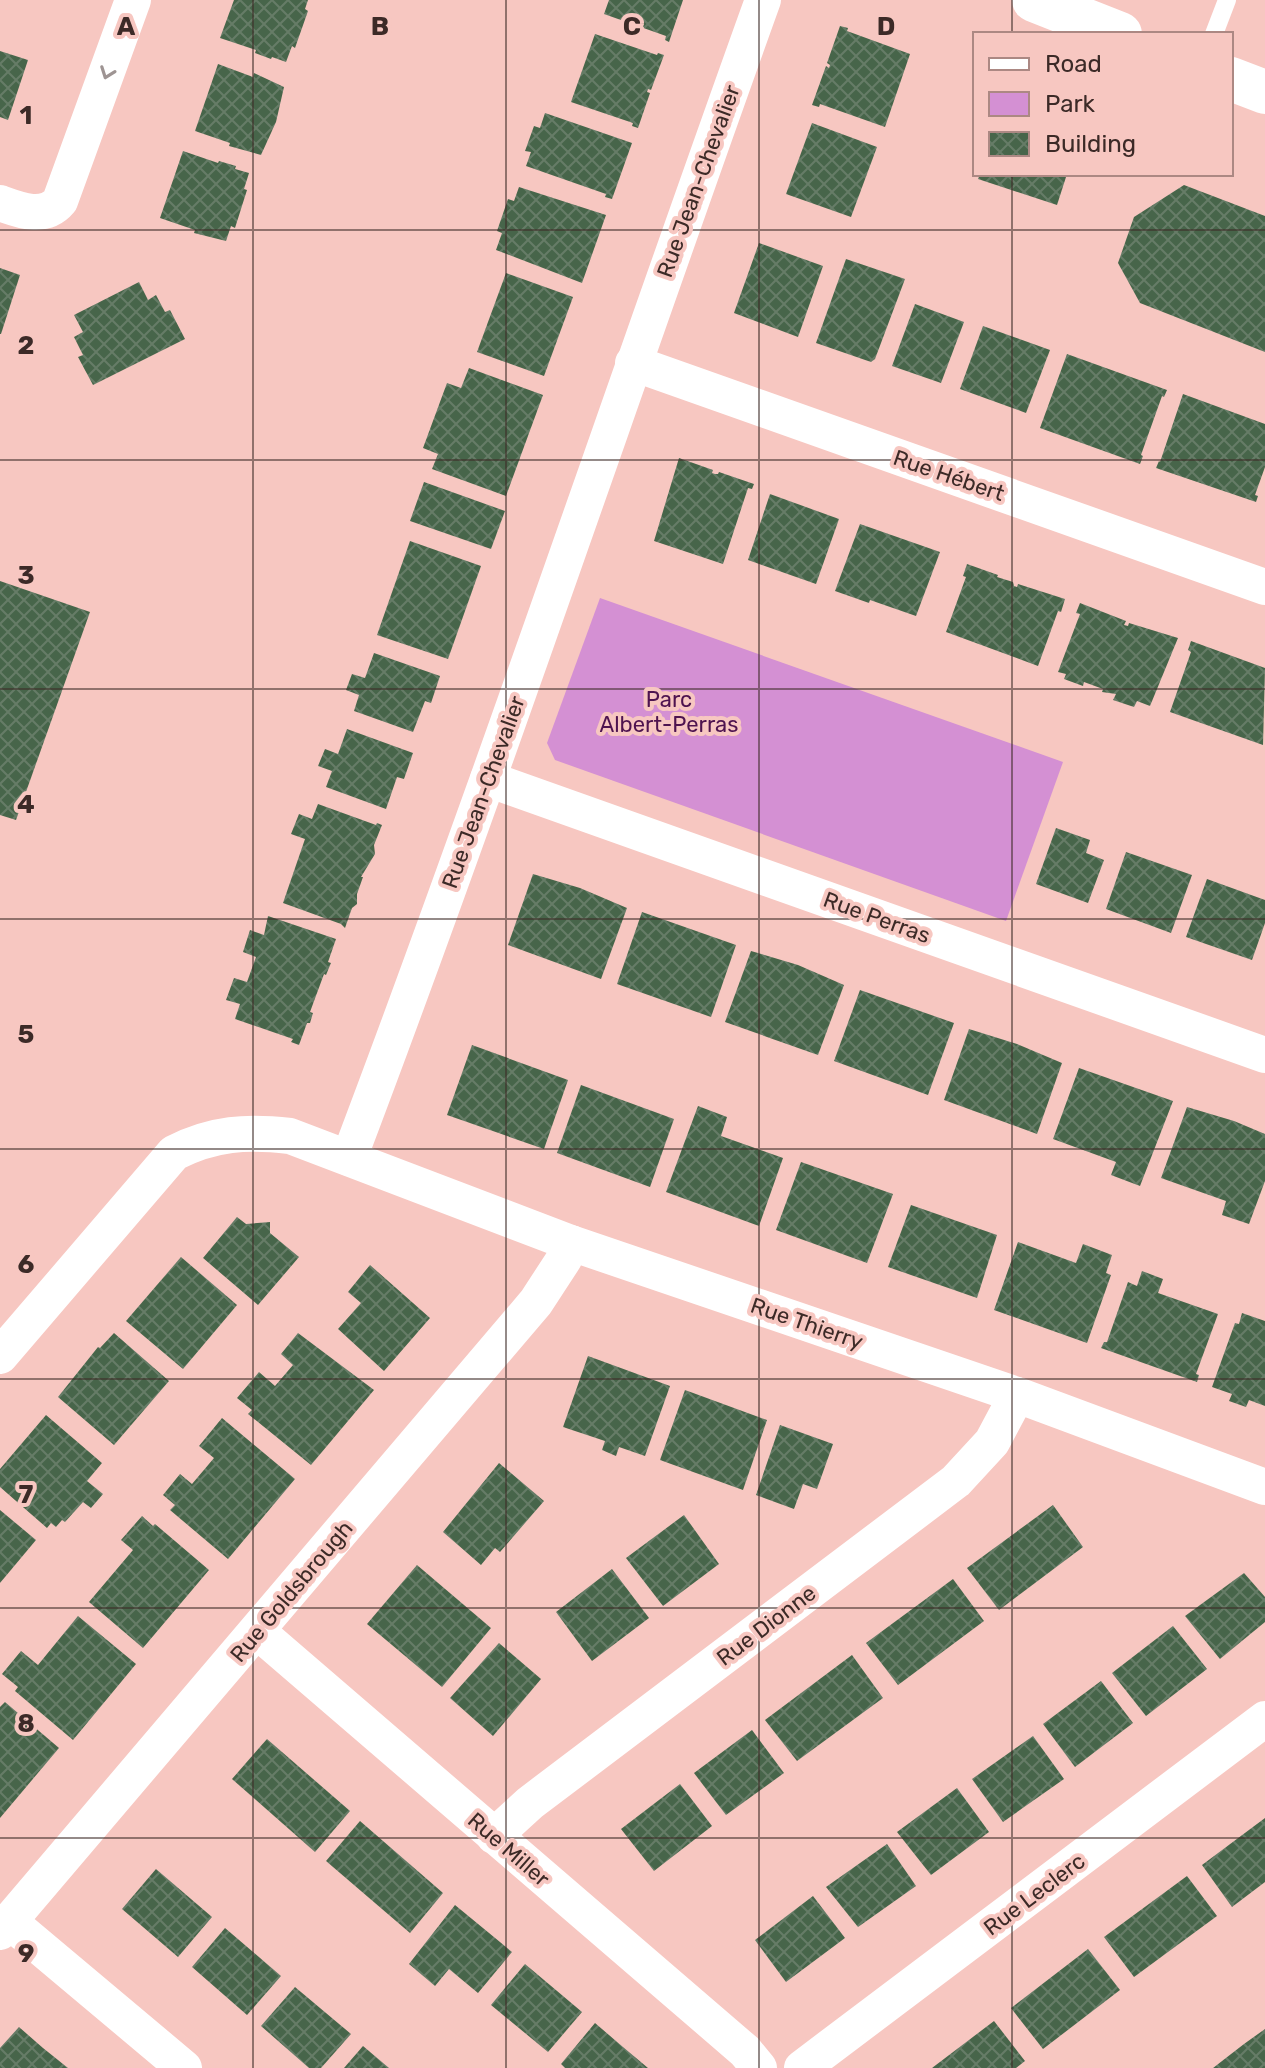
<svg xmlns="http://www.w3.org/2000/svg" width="1265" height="2068" font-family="Rubik,sans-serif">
	<defs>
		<pattern id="building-cross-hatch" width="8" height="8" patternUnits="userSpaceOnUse" patternTransform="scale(2)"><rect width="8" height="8" fill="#47654a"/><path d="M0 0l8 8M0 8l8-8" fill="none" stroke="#667c67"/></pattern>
	</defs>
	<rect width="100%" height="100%" fill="#f7c7c1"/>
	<polygon fill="#d490d3" points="600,598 1063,762 1006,921 555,760 547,743"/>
	<g fill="url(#building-cross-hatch)">
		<polygon points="234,0 308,0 305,9 308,11 295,48 292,46 286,62 272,57 271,59 255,53 256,50 220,38"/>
		<polygon points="609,0 683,0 669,42 665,40 666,36 604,14"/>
		<polygon points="840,26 848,28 847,31 910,54 885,127 820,104 819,107 812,105 826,66 829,68 830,65 827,63"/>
		<polygon points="595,34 657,55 658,53 664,55 651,90 648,89 647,92 650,93 638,128 632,126 633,123 571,102"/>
		<polygon points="0,51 28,60 8,120 0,117"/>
		<polygon points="218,64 253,77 254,73 284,87 276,122 261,155 229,146 230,143 195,131"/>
		<polygon points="545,113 632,143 612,199 605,197 606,194 526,166 531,152 525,151 534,126 540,128"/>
		<polygon points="812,123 877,147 851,217 786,194"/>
		<polygon points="183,151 218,163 219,161 236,166 235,169 249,173 244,189 247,190 235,228 231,226 226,241 194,233 195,230 160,218"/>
		<polygon points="980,174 1067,174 1057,205 978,179"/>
		<polygon points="1184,185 1265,216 1265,352 1140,303 1118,263 1134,217"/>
		<polygon points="519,187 606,215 582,283 496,250 502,233 497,231 508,199 514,201"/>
		<polygon points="759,243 823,266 798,337 734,313"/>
		<polygon points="846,259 905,279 875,359 871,362 816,343"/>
		<polygon points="0,268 20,275 1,334 0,334"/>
		<polygon points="506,273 573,297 544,376 477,352"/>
		<polygon points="139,282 148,300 156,295 165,312 170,310 185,339 93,385 78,357 83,355 74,337 83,332 74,315"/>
		<polygon points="915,304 964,322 941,383 892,366"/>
		<polygon points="983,326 1050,350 1026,413 960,389"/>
		<polygon points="1067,354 1167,390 1164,397 1162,396 1141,455 1143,456 1140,464 1040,428"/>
		<polygon points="469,368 543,395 506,496 432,469 438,454 423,448 447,383 461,388"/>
		<polygon points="1183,394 1265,424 1265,467 1255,495 1258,496 1256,502 1156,468 1159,461 1160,462"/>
		<polygon points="679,458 713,470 712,473 715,474 718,474 719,472 754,484 752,489 748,488 723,564 654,541"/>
		<polygon points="424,482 505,511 491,549 410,521"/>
		<polygon points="770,494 839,519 816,584 748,560"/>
		<polygon points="860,524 940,552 916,616 870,600 869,603 835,591"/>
		<polygon points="410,541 481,566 448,659 377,635"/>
		<polygon points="967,564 998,575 997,577 1013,582 1014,586 1017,587 1018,584 1065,599 1061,612 1058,611 1038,666 946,632 966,577 963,576"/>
		<polygon points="0,581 90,612 16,820 0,815"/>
		<polygon points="1080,603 1126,621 1124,625 1128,626 1129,623 1178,638 1150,706 1137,701 1134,707 1113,700 1116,694 1102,692 1103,689 1084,682 1083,686 1064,679 1066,674 1058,672 1080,614 1076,613"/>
		<polygon points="1191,641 1265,668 1263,745 1170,712 1191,652 1188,650"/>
		<polygon points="374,653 440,676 431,703 425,701 413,732 354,711 359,695 346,690 352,674 365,678"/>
		<polygon points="347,729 413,753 404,779 397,777 386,809 326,787 332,771 318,766 325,749 338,754"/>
		<polygon points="318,804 376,825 377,823 382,825 374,845 375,854 361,877 363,877 357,894 357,904 352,908 345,928 341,924 283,903 305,839 291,834 299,814 312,819"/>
		<polygon points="1056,828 1090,840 1086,853 1104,860 1088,903 1036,884"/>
		<polygon points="1126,852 1192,875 1171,933 1106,909"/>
		<polygon points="533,874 580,888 627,908 601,979 508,945"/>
		<polygon points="1207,879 1265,900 1265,923 1252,960 1186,937"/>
		<polygon points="642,912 736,945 711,1017 617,984"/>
		<polygon points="268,916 336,939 328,962 331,963 326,975 324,974 310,1012 313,1013 310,1023 307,1023 299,1045 291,1042 293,1039 235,1019 240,1004 226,1000 234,978 247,982 256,957 243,952 250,930 264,935"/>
		<polygon points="751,951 798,965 844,985 818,1055 725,1022"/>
		<polygon points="860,990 954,1023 928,1095 834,1061"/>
		<polygon points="969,1029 1017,1044 1062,1063 1037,1134 944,1100"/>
		<polygon points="472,1045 568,1080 544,1149 447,1115"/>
		<polygon points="1079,1068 1173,1101 1140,1186 1111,1175 1116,1162 1053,1139"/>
		<polygon points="581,1085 674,1119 650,1187 557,1153"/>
		<polygon points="698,1106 727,1117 721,1136 783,1158 759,1226 666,1192"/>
		<polygon points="1187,1107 1234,1121 1265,1134 1265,1181 1249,1224 1222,1215 1226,1201 1161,1178"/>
		<polygon points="801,1162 893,1194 867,1263 776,1230"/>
		<polygon points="911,1205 997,1235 977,1298 888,1267"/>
		<polygon points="237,1217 246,1224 270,1222 270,1233 299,1257 258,1305 203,1258"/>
		<polygon points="1018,1242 1076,1263 1083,1244 1112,1255 1106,1273 1111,1275 1087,1343 994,1310"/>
		<polygon points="181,1257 237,1305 183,1369 126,1321"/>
		<polygon points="370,1265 430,1318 384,1371 338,1329 361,1303 348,1292"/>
		<polygon points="1142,1271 1163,1279 1158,1293 1218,1314 1196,1374 1199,1375 1197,1382 1101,1348 1104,1342 1107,1342 1128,1282 1137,1286"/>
		<polygon points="1242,1313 1265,1321 1265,1406 1249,1400 1246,1407 1229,1401 1232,1394 1212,1387 1235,1323 1239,1324"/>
		<polygon points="114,1333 169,1381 114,1445 58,1397 98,1347 100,1348"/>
		<polygon points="298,1333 374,1390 311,1465 248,1414 252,1410 237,1398 259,1372 275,1386 293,1365 281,1354"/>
		<polygon points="588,1356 670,1386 645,1456 619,1447 616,1456 602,1450 605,1441 563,1427"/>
		<polygon points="685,1390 767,1420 743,1490 660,1460"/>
		<polygon points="46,1415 102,1463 87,1481 103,1494 91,1508 83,1502 65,1522 62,1520 56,1527 51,1523 47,1528 0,1487 0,1469"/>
		<polygon points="222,1418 295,1479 228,1559 170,1510 175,1505 163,1495 180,1474 192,1484 214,1458 199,1446"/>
		<polygon points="780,1425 833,1444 817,1489 803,1484 794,1509 756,1495"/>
		<polygon points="499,1463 544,1501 500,1552 495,1548 481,1565 443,1532"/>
		<polygon points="1053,1505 1083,1547 999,1610 967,1568"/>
		<polygon points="0,1510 36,1540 0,1583"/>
		<polygon points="684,1515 719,1564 663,1606 626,1558"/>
		<polygon points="142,1516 153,1526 155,1524 209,1570 143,1648 89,1602 133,1550 121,1540"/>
		<polygon points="417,1565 491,1628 442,1687 367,1624"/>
		<polygon points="612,1569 649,1618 592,1661 556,1612"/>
		<polygon points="1244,1573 1265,1597 1265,1622 1220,1659 1185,1616"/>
		<polygon points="953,1579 984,1621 898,1685 866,1643"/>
		<polygon points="78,1616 136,1664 73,1740 15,1691 18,1687 2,1674 21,1651 38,1665"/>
		<polygon points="1173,1626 1207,1669 1146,1716 1112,1673"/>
		<polygon points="499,1643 541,1679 493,1736 450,1698"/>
		<polygon points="852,1655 883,1698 797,1761 765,1720"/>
		<polygon points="1101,1681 1133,1723 1075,1767 1043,1724"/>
		<polygon points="5,1702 59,1748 0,1818 0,1707"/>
		<polygon points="752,1730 784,1773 726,1815 694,1773"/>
		<polygon points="1033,1736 1064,1779 1003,1822 972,1779"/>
		<polygon points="267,1739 350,1811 315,1852 232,1779"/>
		<polygon points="680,1784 712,1826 654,1871 621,1829"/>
		<polygon points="957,1788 989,1832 931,1875 897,1832"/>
		<polygon points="1265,1818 1265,1882 1232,1907 1202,1865"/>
		<polygon points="360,1821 443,1893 410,1933 326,1861"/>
		<polygon points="887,1844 916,1886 858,1927 826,1887"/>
		<polygon points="156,1869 212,1917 178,1957 122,1909"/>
		<polygon points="1187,1876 1217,1916 1134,1977 1104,1937"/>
		<polygon points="813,1896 845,1938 786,1982 755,1940"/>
		<polygon points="455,1905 512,1952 478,1993 449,1969 435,1986 409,1964"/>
		<polygon points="225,1928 281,1976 247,2015 192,1967"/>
		<polygon points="1088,1949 1120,1990 1043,2049 1011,2008"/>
		<polygon points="525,1964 582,2012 548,2052 491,2005"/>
		<polygon points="295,1987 351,2034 321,2068 309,2068 261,2026"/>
		<polygon points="994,2021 1025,2061 1016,2068 932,2068"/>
		<polygon points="595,2023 623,2047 648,2068 565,2068 561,2064"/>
		<polygon points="19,2027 43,2048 68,2068 0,2068 0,2048"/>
		<polygon points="1265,2029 1265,2068 1213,2068 1244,2044"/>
		<polygon points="363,2046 389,2068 344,2068"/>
	</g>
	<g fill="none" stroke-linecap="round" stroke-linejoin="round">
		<polyline stroke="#fff" stroke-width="18" points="1214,34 1227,0"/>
		<g stroke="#fff" stroke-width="36">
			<path d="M0,203C19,210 44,220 60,201L133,0"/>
			<polyline points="633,363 1265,587"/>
			<polyline points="488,779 1265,1055"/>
			<path d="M349,1158C494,775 624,386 763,0"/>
			<path d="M0,1356L174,1153C213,1133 247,1131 290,1136L571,1243L1017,1395L1265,1487"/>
			<polyline points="257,1631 745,2051 759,2068"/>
			<polyline points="494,1836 530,1803 956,1481 992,1442 1017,1395"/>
			<polyline points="9,1921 184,2068"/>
			<polyline points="0,1932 536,1302 564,1259 571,1243"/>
			<polyline points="802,2068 1265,1719"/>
		</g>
		<g stroke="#fff" stroke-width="44">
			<polyline points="1034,0 1120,34"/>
			<polyline points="1231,79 1265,92"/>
		</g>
	</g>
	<defs><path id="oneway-chevron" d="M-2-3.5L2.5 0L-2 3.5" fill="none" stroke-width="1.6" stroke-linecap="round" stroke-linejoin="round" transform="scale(2)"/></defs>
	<use stroke="#9e9493" href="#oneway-chevron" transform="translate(107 73) rotate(110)"/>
	<path fill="none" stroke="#3c2a27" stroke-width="2" stroke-opacity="0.55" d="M253,0V2068M506,0V2068M759,0V2068M1012,0V34M1012,174V2068M0,230H1265M0,460H1265M0,689H1265M0,919H1265M0,1149H1265M0,1379H1265M0,1608H1265M0,1838H1265"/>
	<g text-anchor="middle" stroke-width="8" stroke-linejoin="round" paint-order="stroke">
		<g font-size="22" fill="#3c2a27" stroke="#f7c7c1">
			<text transform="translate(698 181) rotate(-70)" y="8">Rue Jean-Chevalier</text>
			<text transform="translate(949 475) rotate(19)" y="8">Rue Hébert</text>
			<text transform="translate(483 792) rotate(-70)" y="8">Rue Jean-Chevalier</text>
			<text transform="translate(877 917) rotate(20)" y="8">Rue Perras</text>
			<text transform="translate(807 1323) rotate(19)" y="8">Rue Thierry</text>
			<text transform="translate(291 1591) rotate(-50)" y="8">Rue Goldsbrough</text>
			<text transform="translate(766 1625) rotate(-37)" y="8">Rue Dionne</text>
			<text transform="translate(509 1849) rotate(41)" y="8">Rue Miller</text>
			<text transform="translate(1034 1894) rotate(-37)" y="8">Rue Leclerc</text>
		</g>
		<g font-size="22" fill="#4e134f" stroke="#f7c7c1">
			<text x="669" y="707">Parc<tspan x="669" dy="25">Albert-Perras</tspan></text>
		</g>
	</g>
	<g font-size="26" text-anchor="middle" font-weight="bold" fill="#3c2a27" stroke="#f7c7c1" stroke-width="8" stroke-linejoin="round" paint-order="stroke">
		<text x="126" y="35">A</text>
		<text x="380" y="35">B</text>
		<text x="632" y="35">C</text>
		<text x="886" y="35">D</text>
		<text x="26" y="124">1</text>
		<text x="26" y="354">2</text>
		<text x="26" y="584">3</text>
		<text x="26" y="813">4</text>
		<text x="26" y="1043">5</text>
		<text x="26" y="1273">6</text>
		<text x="26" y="1503">7</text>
		<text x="26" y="1732">8</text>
		<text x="26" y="1962">9</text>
	</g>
	<rect x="973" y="32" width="260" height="144" fill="#f7c7c1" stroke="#ac8883" stroke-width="2"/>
	<rect x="989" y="58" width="40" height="12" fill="#ffffff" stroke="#ac8883" stroke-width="2"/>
	<text x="1045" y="72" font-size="24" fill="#3c2a27">Road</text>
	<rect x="989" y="92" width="40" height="24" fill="#d490d3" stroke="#ac8883" stroke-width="2"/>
	<text x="1045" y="112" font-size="24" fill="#3c2a27">Park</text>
	<rect x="989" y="132" width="40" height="24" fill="url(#building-cross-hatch)" stroke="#ac8883" stroke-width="2"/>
	<text x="1045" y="152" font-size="24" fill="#3c2a27">Building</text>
</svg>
